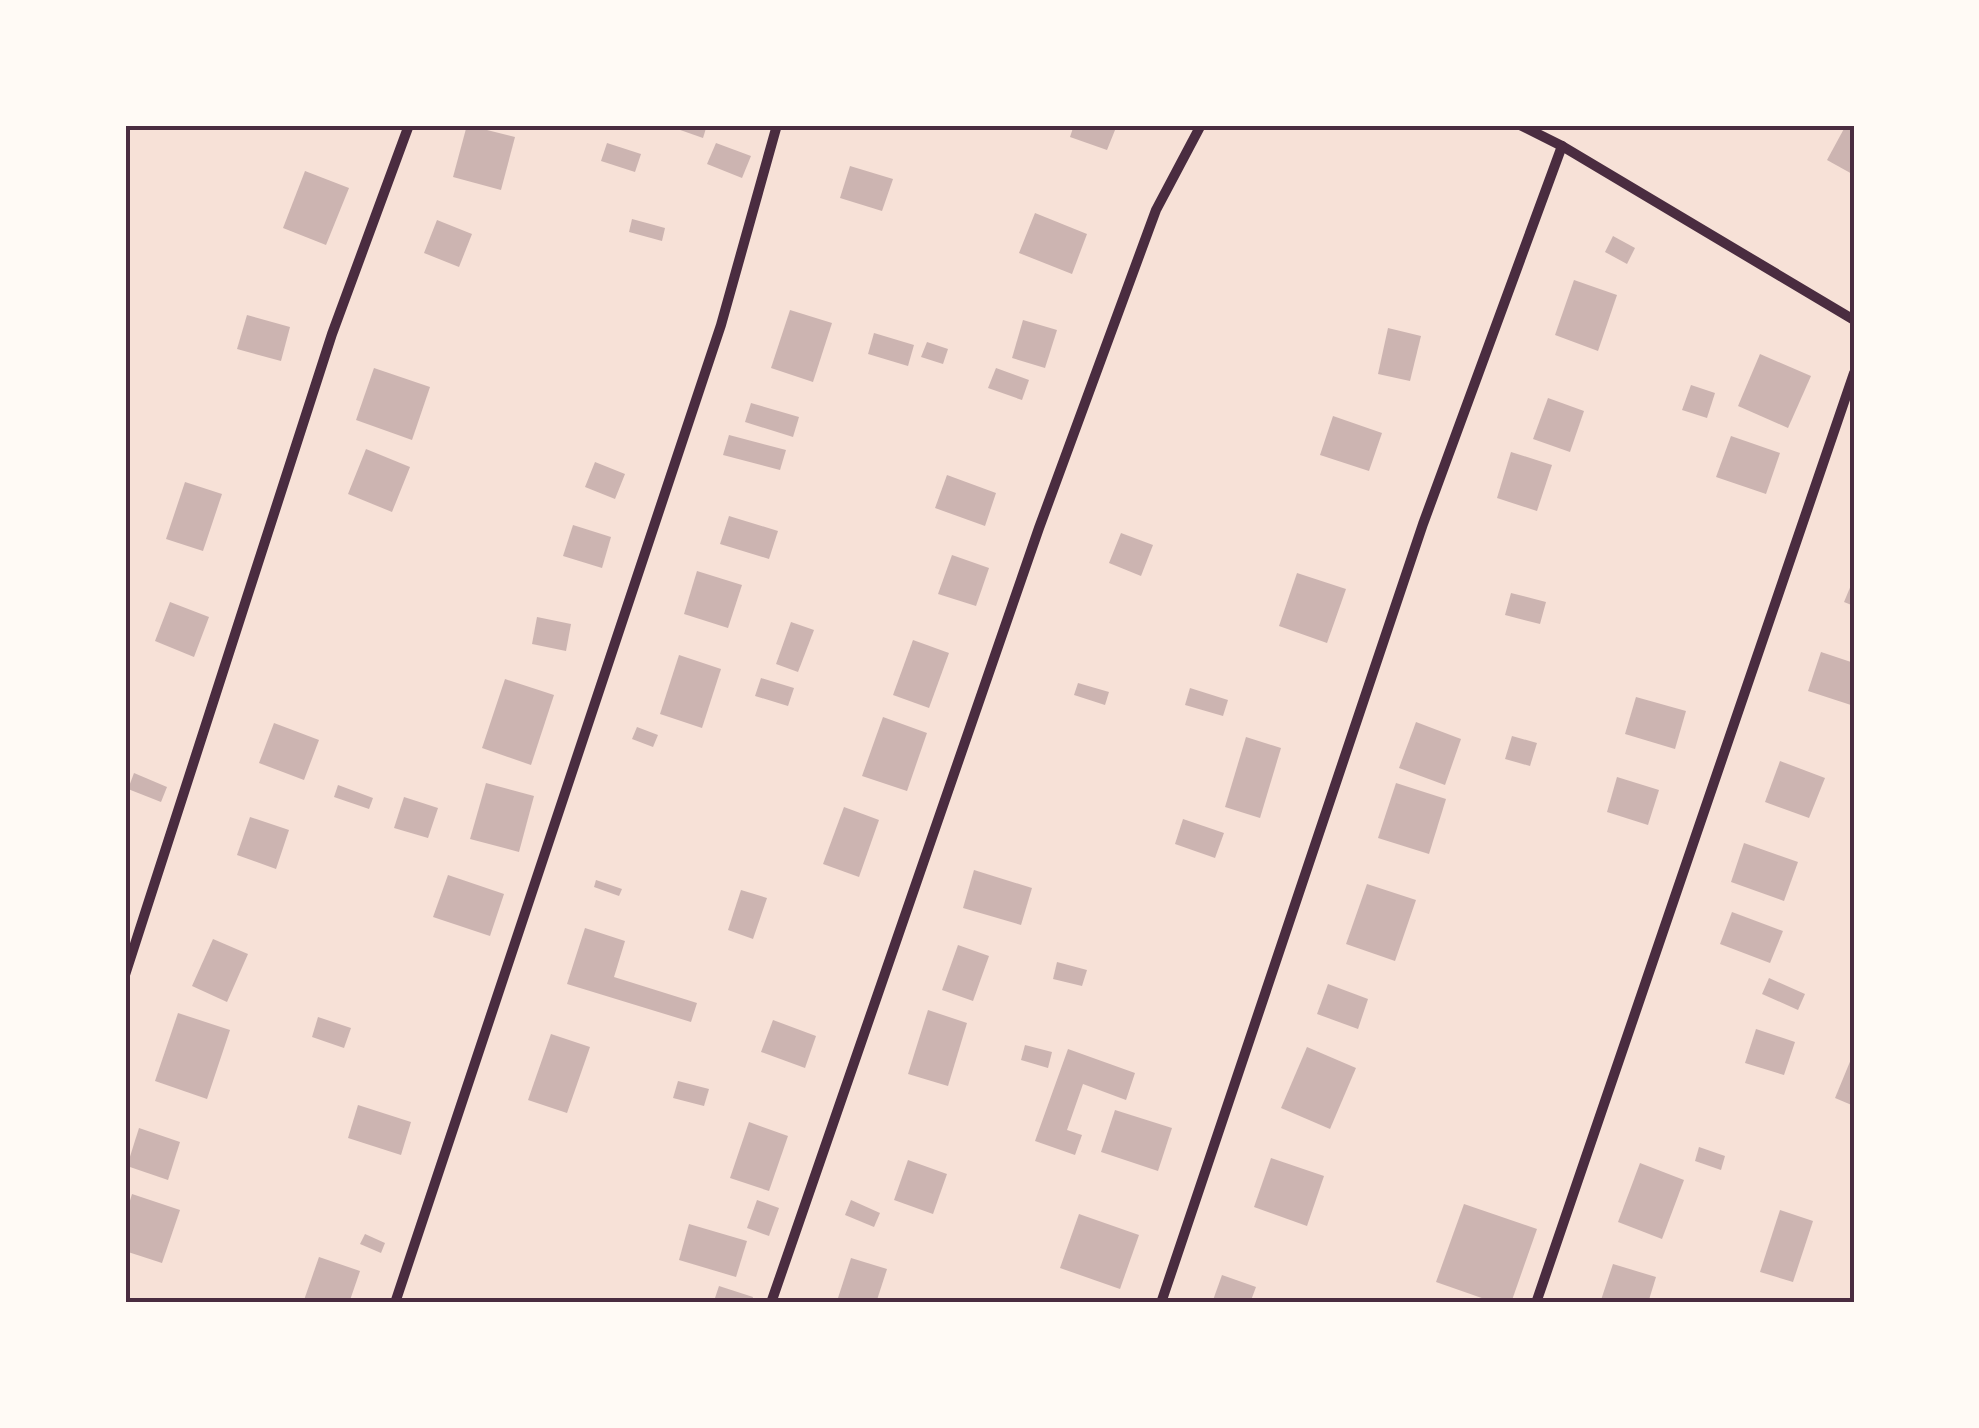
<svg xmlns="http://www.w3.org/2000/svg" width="1979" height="1428" font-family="Arial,sans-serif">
	<rect width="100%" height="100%" fill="#f7e1d7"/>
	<g fill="#ccb4b1">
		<polygon points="467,125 515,137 501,190 453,177"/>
		<polygon points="666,125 707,125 703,138"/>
		<polygon points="1074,125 1117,125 1107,150 1070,137"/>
		<polygon points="1846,125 1854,128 1854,175 1827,160"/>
		<polygon points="607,143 641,154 635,172 601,161"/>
		<polygon points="716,143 751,156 742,178 707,164"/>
		<polygon points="850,166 893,179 882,211 840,198"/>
		<polygon points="305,171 349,188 326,245 283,228"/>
		<polygon points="1035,213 1087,234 1072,274 1019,253"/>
		<polygon points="632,219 665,228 662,241 629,232"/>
		<polygon points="437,220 472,234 459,267 424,253"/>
		<polygon points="1613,236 1635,248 1627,264 1605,252"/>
		<polygon points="1574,280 1617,295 1598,351 1555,335"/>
		<polygon points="790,310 832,323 813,382 771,368"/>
		<polygon points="247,315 290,327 281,361 237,349"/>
		<polygon points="1023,320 1057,330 1045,368 1012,358"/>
		<polygon points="1388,328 1421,336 1410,381 1378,374"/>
		<polygon points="874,333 914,345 908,366 868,354"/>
		<polygon points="927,342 948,349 943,364 921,357"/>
		<polygon points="1760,354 1811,376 1788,428 1738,406"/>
		<polygon points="374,368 430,387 412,440 356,420"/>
		<polygon points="996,368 1029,380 1022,400 988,388"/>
		<polygon points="1691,385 1715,393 1707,418 1682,410"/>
		<polygon points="1548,398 1584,411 1570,452 1533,439"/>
		<polygon points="751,403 799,417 793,437 745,422"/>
		<polygon points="1333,416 1382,433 1369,471 1320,455"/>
		<polygon points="729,435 786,450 780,470 723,455"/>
		<polygon points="1731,436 1780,453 1766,494 1716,477"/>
		<polygon points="366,449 410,467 392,512 348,494"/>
		<polygon points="1511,452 1552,465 1537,511 1497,498"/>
		<polygon points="595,462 625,474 615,499 585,487"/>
		<polygon points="947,475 996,493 985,526 935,508"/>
		<polygon points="185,482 222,494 203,551 166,539"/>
		<polygon points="729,516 778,531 769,559 720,544"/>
		<polygon points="573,525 611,537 602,568 563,556"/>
		<polygon points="1121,533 1153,545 1141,576 1109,563"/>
		<polygon points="952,555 989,568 976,606 938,594"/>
		<polygon points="697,571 742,585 728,628 684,614"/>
		<polygon points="1297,573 1346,589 1327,643 1279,626"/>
		<polygon points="1854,578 1854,606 1844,602"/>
		<polygon points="1511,593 1546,602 1540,624 1505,615"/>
		<polygon points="170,602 209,617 194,657 155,641"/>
		<polygon points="537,617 571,624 566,651 532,644"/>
		<polygon points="791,622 814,630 798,672 776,664"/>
		<polygon points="913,640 949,653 929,708 893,695"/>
		<polygon points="1821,652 1854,663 1854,706 1808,691"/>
		<polygon points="679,655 721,669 702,728 660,714"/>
		<polygon points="761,678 794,688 788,706 755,696"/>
		<polygon points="505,679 554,695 531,765 482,748"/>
		<polygon points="1078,683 1109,692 1105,705 1074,695"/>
		<polygon points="1190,688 1228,700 1223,716 1185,705"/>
		<polygon points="1636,697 1686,711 1675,749 1625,734"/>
		<polygon points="883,717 927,733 907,791 862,776"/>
		<polygon points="1416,722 1461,739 1445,785 1399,768"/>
		<polygon points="274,723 319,740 304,780 259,763"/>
		<polygon points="637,727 658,735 653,747 632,739"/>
		<polygon points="1512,736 1537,743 1530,766 1505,759"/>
		<polygon points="1246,737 1281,748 1260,818 1225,807"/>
		<polygon points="1780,761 1825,778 1809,818 1765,802"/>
		<polygon points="134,773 167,787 161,802 128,789"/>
		<polygon points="1617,777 1659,790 1648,825 1607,812"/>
		<polygon points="486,783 534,796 519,852 470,839"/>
		<polygon points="1396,783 1446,799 1429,854 1378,838"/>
		<polygon points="338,785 373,798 369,809 334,797"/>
		<polygon points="404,797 438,808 428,838 394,828"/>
		<polygon points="844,807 879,820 859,877 823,864"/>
		<polygon points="250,817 289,830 276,869 237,855"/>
		<polygon points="1183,819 1224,833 1215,858 1175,844"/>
		<polygon points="1744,843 1798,862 1784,901 1731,882"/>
		<polygon points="974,870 1032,888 1021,925 963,908"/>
		<polygon points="448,875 504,894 490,936 433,917"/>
		<polygon points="596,880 622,889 619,896 594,887"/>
		<polygon points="1367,884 1416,900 1395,961 1346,944"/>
		<polygon points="741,890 767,898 753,939 728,930"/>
		<polygon points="1732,912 1783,931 1770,963 1720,944"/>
		<polygon points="585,928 625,941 614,977 697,1003 691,1022 567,984"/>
		<polygon points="213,939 248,954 227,1002 192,986"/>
		<polygon points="958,945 989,956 973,1001 942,990"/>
		<polygon points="1057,962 1087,970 1082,986 1053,979"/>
		<polygon points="1769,978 1805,994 1798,1010 1762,994"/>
		<polygon points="1328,984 1368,999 1358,1029 1317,1014"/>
		<polygon points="928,1010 967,1023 948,1086 908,1074"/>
		<polygon points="178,1013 230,1030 207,1099 155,1081"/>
		<polygon points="318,1017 351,1028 344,1048 312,1037"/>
		<polygon points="773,1020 816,1036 805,1068 761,1052"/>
		<polygon points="1756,1029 1795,1042 1784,1075 1745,1063"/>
		<polygon points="551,1034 590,1047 567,1113 528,1100"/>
		<polygon points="1025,1045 1052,1052 1048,1068 1021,1060"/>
		<polygon points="1307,1047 1356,1068 1330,1129 1281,1108"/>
		<polygon points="1068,1049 1135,1073 1126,1100 1083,1084 1067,1130 1082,1135 1075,1155 1035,1141"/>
		<polygon points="1854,1052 1854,1106 1835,1098"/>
		<polygon points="678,1081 709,1089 704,1106 673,1098"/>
		<polygon points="358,1105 411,1122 401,1155 348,1138"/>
		<polygon points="1115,1110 1172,1128 1158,1171 1101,1152"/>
		<polygon points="749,1122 788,1136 769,1191 730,1178"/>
		<polygon points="139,1128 180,1142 168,1180 127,1166"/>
		<polygon points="1699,1147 1725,1156 1721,1170 1695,1161"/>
		<polygon points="1271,1158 1324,1176 1307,1226 1254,1207"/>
		<polygon points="908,1160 947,1174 933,1214 894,1200"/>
		<polygon points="1640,1163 1684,1180 1662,1239 1618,1222"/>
		<polygon points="132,1194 180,1210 162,1263 125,1251 125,1217"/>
		<polygon points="757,1200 779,1208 769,1236 747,1228"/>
		<polygon points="851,1200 880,1213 874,1227 845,1215"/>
		<polygon points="1464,1204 1537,1229 1511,1303 1496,1303 1436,1282"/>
		<polygon points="1780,1210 1813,1221 1793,1282 1760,1272"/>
		<polygon points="1079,1214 1139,1235 1120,1289 1060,1268"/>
		<polygon points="689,1224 747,1241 736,1277 679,1260"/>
		<polygon points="365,1234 385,1243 381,1253 360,1244"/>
		<polygon points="319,1257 360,1271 349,1303 303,1303"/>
		<polygon points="851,1258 887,1269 876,1303 837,1301"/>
		<polygon points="1613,1264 1656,1277 1648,1303 1600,1303"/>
		<polygon points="1222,1275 1256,1287 1250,1303 1212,1303"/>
		<polygon points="719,1286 753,1297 751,1303 714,1301"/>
	</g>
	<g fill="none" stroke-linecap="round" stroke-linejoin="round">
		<g stroke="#4a2c40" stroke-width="10">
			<polyline points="1520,125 1562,146 1854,320"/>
			<polyline points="125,975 332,334 409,125"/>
			<polyline points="395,1303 721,325 777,125"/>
			<polyline points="771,1303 1039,528 1156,210 1201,125"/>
			<polyline points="1161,1303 1423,524 1562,146"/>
			<polyline points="1536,1303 1854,373"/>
		</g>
	</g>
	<rect width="1979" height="1428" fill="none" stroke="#fffaf5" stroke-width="255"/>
	<rect x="128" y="128" width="1724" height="1172" fill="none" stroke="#4a2c40" stroke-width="4"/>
</svg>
